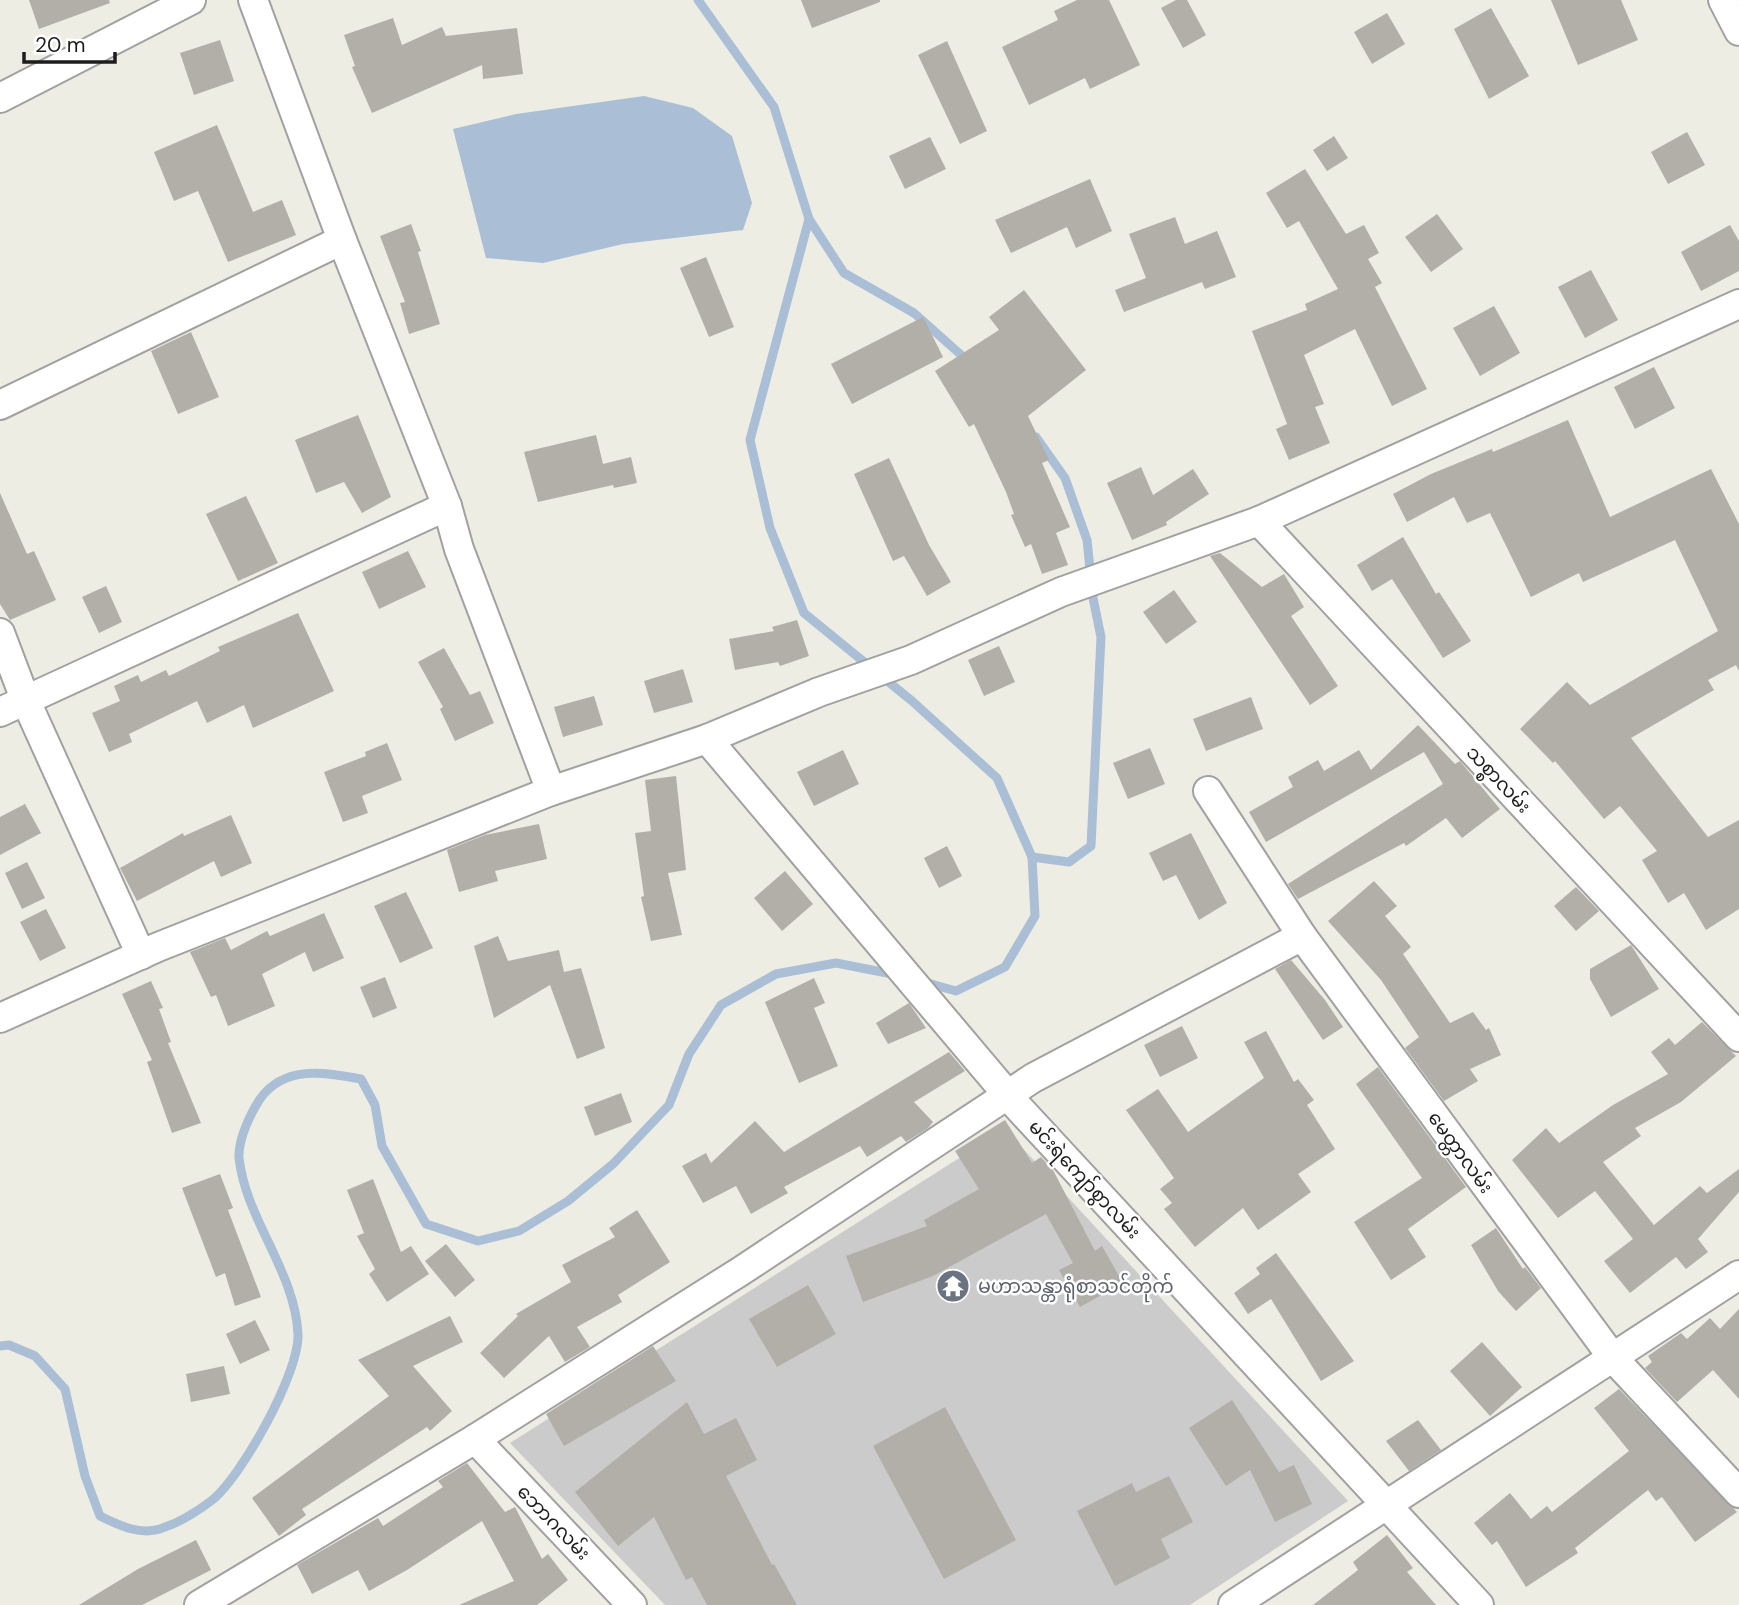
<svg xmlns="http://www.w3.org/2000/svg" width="1739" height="1605" font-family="'DM Sans','Noto Sans Myanmar',sans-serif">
	<rect width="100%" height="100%" fill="#edede4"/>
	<polygon fill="#cbcbcb" points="1005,1129 1348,1501 1190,1605 665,1605 510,1443"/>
	<polygon fill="#aabfd6" points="644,96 693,108 732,136 752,203 743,230 623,244 543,263 486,258 453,129 516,114"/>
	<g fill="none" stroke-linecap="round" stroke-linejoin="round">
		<g stroke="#aabfd6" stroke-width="9">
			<polyline points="698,0 774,107 809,219 750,440 770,528 804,613 912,701 997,778 1032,857 1035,916 1005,967 956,991 924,982"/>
			<polyline points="809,219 844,273 914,313 969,362"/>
			<polyline points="1032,857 1069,862 1091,846 1101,637 1093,598 1087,540 1065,478 1036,437"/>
			<path d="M0,1346L9,1345L35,1356L65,1389L85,1476L100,1516C120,1526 143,1537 165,1527C180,1522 199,1510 211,1501C241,1478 300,1372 298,1334C295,1271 246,1220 239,1158C238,1140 250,1114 260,1099C284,1065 324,1072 361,1079L375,1105L382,1146L426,1224L478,1241L519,1231L568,1201L613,1164L669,1105L689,1054L721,1005L776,974L836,963L897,975"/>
		</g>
	</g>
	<g fill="#b2afa8">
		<polygon points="29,0 109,0 110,3 39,29"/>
		<polygon points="801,0 880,0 880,2 812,28"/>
		<polygon points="1077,0 1109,0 1140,65 1090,89 1085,78 1029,105 1002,47 1058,20 1054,11"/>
		<polygon points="1176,0 1187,0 1206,35 1183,48 1161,8"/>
		<polygon points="1551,0 1621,0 1638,40 1578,65"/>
		<polygon points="1491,8 1529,76 1489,99 1454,29"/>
		<polygon points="1387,13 1405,44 1372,64 1354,32"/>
		<polygon points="393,18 402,45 442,27 446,36 517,28 523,74 483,79 482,65 372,113 352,67 355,66 344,35"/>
		<polygon points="220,40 234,81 194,95 180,53"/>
		<polygon points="947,41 987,131 960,144 918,55"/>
		<polygon points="217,125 253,212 282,200 296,235 228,262 198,191 174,201 154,152"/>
		<polygon points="1687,132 1705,165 1668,184 1651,152"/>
		<polygon points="1334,136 1348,158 1327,171 1313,150"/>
		<polygon points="930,137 946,169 905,189 889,156"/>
		<polygon points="1305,169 1346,234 1364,225 1379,253 1368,259 1382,283 1375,287 1427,389 1392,406 1355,329 1304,355 1324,404 1315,407 1330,443 1289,460 1276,429 1287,424 1252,331 1307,310 1305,304 1338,289 1299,221 1287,228 1266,193"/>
		<polygon points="1090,179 1112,231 1076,248 1067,227 1011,253 995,220"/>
		<polygon points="1437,214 1463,249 1431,272 1405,237"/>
		<polygon points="1175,217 1185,244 1217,231 1236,277 1205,289 1202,282 1124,312 1115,290 1146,278 1129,234"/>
		<polygon points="411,224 421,251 418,252 440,324 409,334 400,303 405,302 380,236"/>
		<polygon points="1730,225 1739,241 1739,271 1701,291 1681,252"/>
		<polygon points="706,257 734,327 709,337 680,268"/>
		<polygon points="1591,270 1618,320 1585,338 1558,287"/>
		<polygon points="1024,290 1086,370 1028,416 1049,460 1042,463 1070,527 1056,533 1068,565 1042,574 1031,544 1025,547 1011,515 1014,514 1006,492 974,424 969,427 935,371 999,330 989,317"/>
		<polygon points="1494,306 1520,353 1480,376 1453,328"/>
		<polygon points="923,317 943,357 852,404 831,364"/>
		<polygon points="191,332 219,397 178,414 151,351"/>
		<polygon points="1654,367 1675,408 1635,429 1614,387"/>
		<polygon points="358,415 391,497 362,513 344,482 316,493 295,440"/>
		<polygon points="1568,420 1610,517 1711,469 1739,524 1739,671 1736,665 1708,680 1714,690 1631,738 1708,837 1739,820 1739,909 1706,930 1684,893 1668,903 1642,860 1657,851 1620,806 1604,819 1555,761 1553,763 1520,729 1567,682 1590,705 1718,631 1675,540 1583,582 1579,573 1531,597 1490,513 1467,523 1454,497 1407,522 1393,494 1431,474 1492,449 1493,452"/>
		<polygon points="596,435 603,464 631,457 637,483 614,488 613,485 538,502 524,452"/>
		<polygon points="889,458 929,545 951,582 927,596 904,556 893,561 854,474"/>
		<polygon points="1141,467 1153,495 1193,469 1209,494 1166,522 1167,525 1132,540 1107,483"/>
		<polygon points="0,493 27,554 34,551 56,600 10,620 0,604"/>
		<polygon points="246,496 278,563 238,581 206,514"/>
		<polygon points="1403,537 1436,594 1439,592 1471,641 1443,658 1392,579 1372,591 1357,565"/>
		<polygon points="408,551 426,587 379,609 362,572"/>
		<polygon points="1220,553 1262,587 1284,574 1304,607 1291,616 1338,686 1310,705 1210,556"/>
		<polygon points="106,586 122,622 99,633 82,597"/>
		<polygon points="1174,590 1197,622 1166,644 1143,612"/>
		<polygon points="298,613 334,691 253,728 244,705 207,723 197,701 129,734 132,742 109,752 92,713 120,701 114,686 138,675 141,682 166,670 169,676 220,651 218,647"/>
		<polygon points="797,620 809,656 780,666 778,662 735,670 729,639 774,631 772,627"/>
		<polygon points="999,646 1015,682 984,696 968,660"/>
		<polygon points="444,648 470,695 480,691 494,723 455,741 440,709 443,707 418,662"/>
		<polygon points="683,669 693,702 654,713 644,681"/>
		<polygon points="594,696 603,725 563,737 554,707"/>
		<polygon points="1251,697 1263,729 1206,751 1193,719"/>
		<polygon points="1418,725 1455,764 1460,761 1500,809 1462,838 1446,818 1406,846 1404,843 1298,899 1288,884 1443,784 1424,752 1266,842 1249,812 1293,787 1288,777 1318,760 1324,771 1359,750 1371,770"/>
		<polygon points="387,743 402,780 362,796 368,813 343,822 324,772 366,756 365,752"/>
		<polygon points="1150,748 1165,784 1128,799 1113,763"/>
		<polygon points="843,750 859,784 814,806 797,772"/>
		<polygon points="676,776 686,870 668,873 682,935 651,941 641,897 644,896 635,833 651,831 645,780"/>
		<polygon points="25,804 41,833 0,855 0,817"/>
		<polygon points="231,815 252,863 221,877 214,861 137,901 120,868 183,833 184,836"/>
		<polygon points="539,824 547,859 495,871 498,881 459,892 447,850 485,835"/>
		<polygon points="1191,833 1227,903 1199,920 1176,875 1163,881 1149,853"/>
		<polygon points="947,846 962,876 939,888 924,858"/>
		<polygon points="27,862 45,898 22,909 5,873"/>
		<polygon points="785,871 813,904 782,931 754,898"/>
		<polygon points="1374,881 1397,906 1385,916 1411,947 1403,954 1450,1023 1473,1012 1486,1030 1489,1028 1501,1055 1470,1069 1478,1081 1444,1101 1405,1048 1419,1037 1381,980 1328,921"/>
		<polygon points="1576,887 1599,911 1576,931 1554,906"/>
		<polygon points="406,892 433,948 400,963 374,906"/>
		<polygon points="46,909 66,948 40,961 20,922"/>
		<polygon points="324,913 344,958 313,972 305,952 262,974 275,1006 228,1026 216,995 211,997 190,952 225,938 231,950 267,931 270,936"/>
		<polygon points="498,936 508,961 559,950 564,972 581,968 605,1048 577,1059 550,985 494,1018 474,946"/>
		<polygon points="1631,945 1659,989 1611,1017 1590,979 1590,969"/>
		<polygon points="1291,960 1325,1000 1343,1027 1323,1040 1275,969"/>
		<polygon points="385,977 397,1008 373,1018 360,987"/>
		<polygon points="814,978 825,1003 814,1008 838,1066 799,1083 765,1002"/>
		<polygon points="151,981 163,1008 159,1009 171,1042 168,1043 201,1123 172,1133 147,1062 152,1060 122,994"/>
		<polygon points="909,1003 926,1028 888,1044 876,1023"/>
		<polygon points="1702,1022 1736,1056 1681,1102 1635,1128 1641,1136 1603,1162 1654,1225 1700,1186 1707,1193 1739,1169 1739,1192 1698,1239 1708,1252 1686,1269 1676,1257 1630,1293 1604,1261 1633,1239 1595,1191 1558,1218 1512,1160 1546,1128 1559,1143 1613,1105 1668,1074 1651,1052 1669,1038 1675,1045"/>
		<polygon points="1182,1026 1198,1058 1160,1077 1144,1045"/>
		<polygon points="1266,1031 1294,1082 1298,1079 1314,1100 1307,1105 1335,1149 1298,1174 1311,1192 1258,1230 1243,1208 1195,1247 1164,1209 1172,1203 1160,1189 1174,1178 1126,1110 1158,1089 1188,1132 1264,1078 1244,1042"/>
		<polygon points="949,1052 965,1071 914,1102 933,1122 928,1128 906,1142 901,1136 867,1157 860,1146 784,1187 788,1193 751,1214 736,1186 703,1203 682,1166 706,1153 711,1163 755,1121 784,1152"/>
		<polygon points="1378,1067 1466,1187 1408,1229 1426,1257 1391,1280 1354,1222 1422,1178 1356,1084"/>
		<polygon points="621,1093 632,1122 595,1136 584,1107"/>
		<polygon points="1005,1120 1032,1163 1041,1157 1053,1170 1095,1251 1102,1246 1123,1283 1080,1307 1059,1270 1073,1263 1046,1214 933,1276 863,1302 846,1256 927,1226 924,1220 979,1189 955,1151"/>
		<polygon points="220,1174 233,1208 228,1210 261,1297 235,1306 225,1273 216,1277 182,1188"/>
		<polygon points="373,1179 401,1252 411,1246 429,1274 387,1302 369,1274 375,1269 357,1236 364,1233 347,1190"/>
		<polygon points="637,1210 670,1262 618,1295 622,1302 577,1327 590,1347 565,1362 549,1336 504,1378 480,1353 518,1316 516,1314 571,1282 562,1265 615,1237 609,1228"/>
		<polygon points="1496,1228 1523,1269 1525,1267 1541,1288 1516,1311 1498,1291 1471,1245"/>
		<polygon points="446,1244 475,1280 455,1297 425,1261"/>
		<polygon points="1276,1253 1354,1361 1321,1381 1271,1299 1248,1314 1234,1293 1260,1274 1256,1268"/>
		<polygon points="808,1285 836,1334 777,1367 749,1319"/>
		<polygon points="1739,1309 1739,1399 1713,1370 1677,1402 1645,1368 1652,1362 1648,1356 1681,1333 1687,1339 1710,1318 1720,1329"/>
		<polygon points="450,1316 463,1342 413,1366 452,1411 430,1431 427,1427 302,1509 306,1515 279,1536 252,1498 389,1396 358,1360"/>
		<polygon points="255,1320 270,1350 240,1364 226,1334"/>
		<polygon points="1482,1342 1522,1387 1490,1416 1450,1371"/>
		<polygon points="653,1346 676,1381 564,1446 546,1414"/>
		<polygon points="224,1366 230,1394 191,1402 186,1374"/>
		<polygon points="1619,1389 1737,1512 1695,1542 1662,1497 1656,1501 1648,1490 1575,1548 1578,1553 1526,1587 1497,1541 1492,1545 1474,1523 1510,1493 1531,1519 1547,1506 1552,1512 1629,1451 1594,1408"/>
		<polygon points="1232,1400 1279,1472 1294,1465 1312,1504 1275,1522 1250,1470 1226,1486 1189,1428"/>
		<polygon points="687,1402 704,1434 736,1418 757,1460 726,1476 772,1565 774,1564 797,1605 707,1605 692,1577 686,1580 654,1517 618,1546 575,1492"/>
		<polygon points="945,1407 1016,1540 944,1579 873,1446"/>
		<polygon points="1418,1420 1441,1450 1409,1471 1386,1441"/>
		<polygon points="467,1463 505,1512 515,1507 542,1559 548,1554 568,1580 537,1605 459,1605 514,1581 482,1521 407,1570 369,1591 358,1570 312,1594 297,1565 378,1518 383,1526 443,1487 438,1481"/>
		<polygon points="1169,1476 1193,1522 1161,1539 1170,1558 1115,1586 1077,1511 1132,1483 1136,1492"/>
		<polygon points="1387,1535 1413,1568 1407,1572 1436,1605 1313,1605 1358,1570 1353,1562"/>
		<polygon points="196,1540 211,1570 142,1605 79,1605 138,1569"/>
	</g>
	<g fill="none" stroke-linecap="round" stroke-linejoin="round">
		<defs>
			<g id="minor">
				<polyline points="253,0 342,240 447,506 459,549 551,791"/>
				<polyline points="1723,0 1739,31"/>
				<polyline points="0,98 191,0"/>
				<polyline points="0,405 342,240"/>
				<polyline points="1259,521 1739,1037"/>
				<polyline points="0,633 25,699 141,955"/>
				<polyline points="0,712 447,506"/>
				<polyline points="707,739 1017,1106 1479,1605"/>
				<polyline points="1208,791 1302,936 1613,1358 1739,1493"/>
				<polyline points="0,1018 158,947 551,791 707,739 819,692 911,660 1061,592 1259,521 1739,304"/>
				<polyline points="475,1439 632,1605"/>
				<polyline points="199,1605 475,1439 741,1271 1033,1078 1302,936"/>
				<polyline points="1233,1605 1739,1275"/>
			</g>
		</defs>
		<use href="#minor" stroke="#a1a1a1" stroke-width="32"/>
		<use href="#minor" stroke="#fff" stroke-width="28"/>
	</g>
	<defs>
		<symbol id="temple-disc" viewBox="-11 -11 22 22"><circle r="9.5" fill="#6b7280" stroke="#fff"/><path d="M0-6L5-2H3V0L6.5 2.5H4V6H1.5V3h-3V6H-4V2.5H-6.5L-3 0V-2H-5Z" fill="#fff"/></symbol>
	</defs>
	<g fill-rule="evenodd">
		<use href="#temple-disc" x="934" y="1267" width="38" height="38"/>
	</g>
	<g text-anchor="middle" stroke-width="5" stroke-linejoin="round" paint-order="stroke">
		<g font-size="19" fill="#1d1d1d" stroke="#fff">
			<text transform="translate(1499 779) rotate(47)" y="7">သစ္စာလမ်း</text>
			<text transform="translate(1461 1152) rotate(54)" y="7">မေတ္တာလမ်း</text>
			<text transform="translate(1085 1179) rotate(47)" y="7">မင်းရဲကျော်စွာလမ်း</text>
			<text transform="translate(554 1522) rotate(46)" y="7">ဘောဂလမ်း</text>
		</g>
		<g font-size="19" fill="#5b616d" stroke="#fff" text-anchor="start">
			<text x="978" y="1293">မဟာသန္တာရုံစာသင်တိုက်</text>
		</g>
	</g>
	<path d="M24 52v10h91v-10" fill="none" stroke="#1d1d1d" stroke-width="3.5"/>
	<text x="35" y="52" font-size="21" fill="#1d1d1d" stroke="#ffffff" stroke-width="5" paint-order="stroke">20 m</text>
</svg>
